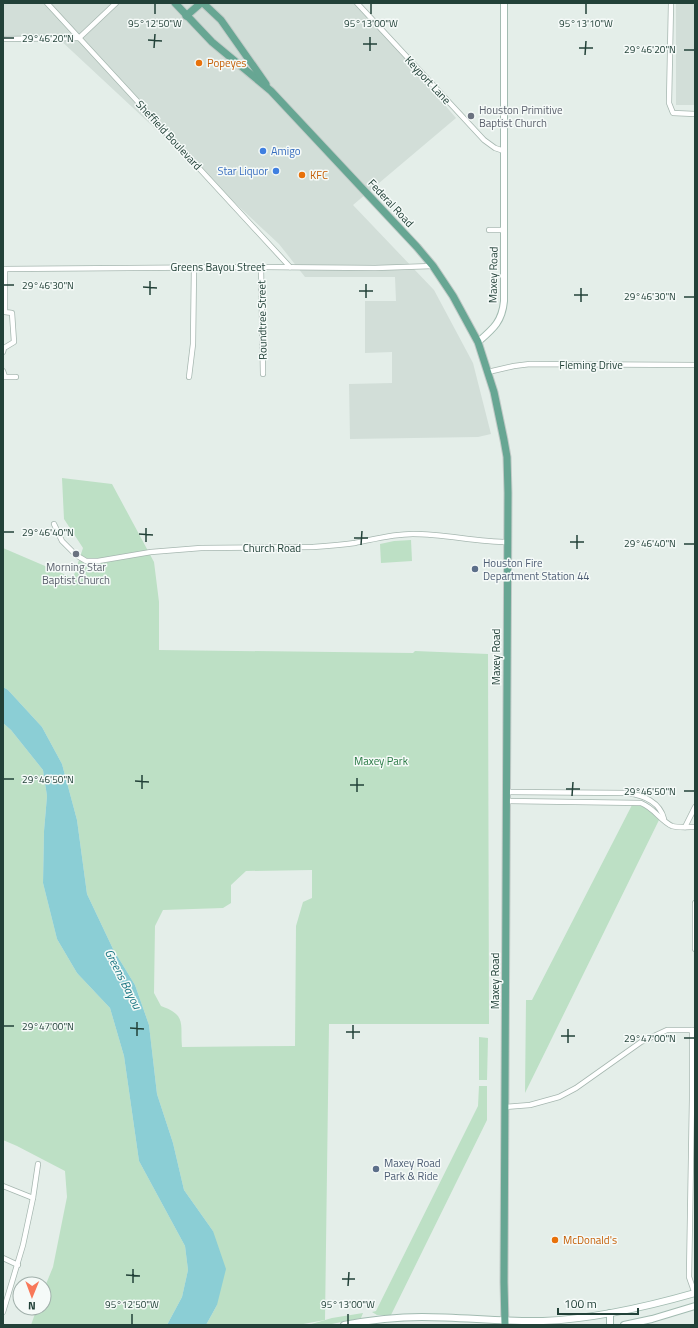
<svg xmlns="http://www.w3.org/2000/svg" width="698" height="1328" font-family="'Titillium Web',sans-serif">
	<rect width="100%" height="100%" fill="#e4eee9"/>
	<g fill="#d2ded8">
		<polygon points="3,3 357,3 456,118 353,205 434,290 473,363 491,434 478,437 350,439 349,384 392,383 392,352 365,353 365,301 396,301 395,277 305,277 279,244 58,38 3,36"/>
		<rect x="676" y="3" width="19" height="102"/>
	</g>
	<g fill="#bde0c5" fill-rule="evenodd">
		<path d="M62,478L112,484L154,562L159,602V650L413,653L415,651L488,654L489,1024H329L325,1320L298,1325H206L217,1305L213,1231L184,1190L173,1143L157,1094L149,1025L135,985L113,949L87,894L77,820L62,764L42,727L8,690L3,687V548L73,578L83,548L64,519ZM312,870V898L303,902L296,926L295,1046L182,1047C180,1024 187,1015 161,1006L154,993L155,926L163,910L223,908L231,903V885L246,871Z"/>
		<polygon points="411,540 412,561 381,563 380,544 394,541"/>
		<polygon points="3,723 11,730 43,770 47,796 44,831 43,883 57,939 77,973 110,1008 124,1056 139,1161 185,1246 188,1270 182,1297 167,1325 31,1325 37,1308 44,1308 44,1289 53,1267 67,1197 65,1171 17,1146 3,1140"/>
		<path d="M632,805C646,805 650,810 659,820L525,1093L526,1000H532Z"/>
		<polygon points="479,1037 488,1038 487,1080 479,1080"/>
		<polygon points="479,1086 487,1086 487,1120 391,1315 377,1315 372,1312 376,1311 478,1106"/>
		<polygon points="363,1313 361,1318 327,1325 308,1325 332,1318"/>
	</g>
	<polygon fill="#8bced5" points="3,687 8,690 42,727 62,764 77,820 87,894 113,949 135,985 149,1025 157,1094 173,1143 184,1190 213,1231 226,1269 217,1305 206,1325 167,1325 182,1297 188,1270 185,1246 139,1161 124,1056 110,1008 77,973 57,939 43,883 44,831 47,796 43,770 11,730 3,723"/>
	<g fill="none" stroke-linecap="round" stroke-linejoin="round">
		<defs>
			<g id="street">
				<polyline points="47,3 290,267"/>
				<polyline points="357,3 484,140 495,148 504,151"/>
				<polyline points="671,3 669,103 673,113 695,114"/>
				<polyline points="3,39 79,38 116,3"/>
				<polyline points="489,230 504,230"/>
				<polyline points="261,267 263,374"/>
				<polyline points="3,269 261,267 375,268 433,266"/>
				<polyline points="3,352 4,348 14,342 12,313 5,312 5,269"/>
				<polyline points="3,371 5,377 16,377"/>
				<polyline points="488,372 514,366 530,364 695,365"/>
				<polyline points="189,377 193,344 194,267"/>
				<path d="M54,524L62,541L76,555L86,561H98L151,552L201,548L313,547C327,546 341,545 355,543C375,539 393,534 413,534C445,534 476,542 508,542"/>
				<path d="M507,792L627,793C643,795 660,802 664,819"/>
				<path d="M507,801L641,803C654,808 661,821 672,826C678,828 689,827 695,827"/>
				<polyline points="685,827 695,807"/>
				<polyline points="695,903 695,949"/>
				<polyline points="692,1030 692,1099 689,1277 695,1294"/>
				<polyline points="506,1107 530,1105 559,1097 576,1088 641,1042 667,1030 695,1030"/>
				<polyline points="3,1186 33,1198"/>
				<polyline points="3,1258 18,1265"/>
				<polyline points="3,1312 23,1245 33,1198 38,1164"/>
			</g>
			<g id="secondary">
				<path d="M478,342C493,329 502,322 504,301V3"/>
				<polyline points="610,1313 610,1325"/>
				<path d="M344,1325C370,1320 396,1317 422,1317C462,1317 503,1322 543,1321C594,1319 646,1307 695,1293"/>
				<polyline points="624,1325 652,1319 695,1306"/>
			</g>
			<g id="primary">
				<polyline points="175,3 212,42 271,91 417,247 433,266 453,296 478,342 494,392 504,440 507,457 508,493 504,1282 505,1325"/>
				<polyline points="203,3 221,20 266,84"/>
				<polyline points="186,16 201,3"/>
			</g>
		</defs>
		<use href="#street" stroke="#a6b7b0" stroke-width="6"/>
		<use href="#secondary" stroke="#a2bbb1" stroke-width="8"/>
		<use href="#primary" stroke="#c1cac7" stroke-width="9"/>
		<use href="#street" stroke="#fff" stroke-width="4.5"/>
		<use href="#secondary" stroke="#fff" stroke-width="6"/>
		<use href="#primary" stroke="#67a693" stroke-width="7"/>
	</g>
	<path fill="none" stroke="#224138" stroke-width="1.5" d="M155,14V4M371,14V4M586,14V4M4,38H14M148,40L162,41M363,44H377M154,48L155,34M579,48H593M684,50H694M370,51V37M585,55L586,41M4,285H14M143,287L157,288M359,291H373M150,295V281M574,295H588M684,297H694M366,298V284M581,302V288M4,532H14M139,534L153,535M354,538H368M146,542V528M570,542H584M684,544H694M361,545L362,531M577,549V535M4,779H14M135,781L149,782M350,785H364M142,789V775M566,789H580M684,791H694M357,792V778M572,796L573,782M4,1026H14M130,1028L144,1029M346,1032H360M137,1036V1022M561,1036H575M684,1038H694M353,1039V1025M568,1043V1029M126,1275L140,1276M342,1279H355M133,1283V1269M348,1286L349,1272M132,1324V1314M348,1324V1314"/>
	<g fill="#e8710a" stroke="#f5faf8" stroke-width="1.5">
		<circle cx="199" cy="63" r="4"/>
		<circle cx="302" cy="175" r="4"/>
		<circle cx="555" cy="1240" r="4"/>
	</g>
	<g fill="#6b7280" stroke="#f5faf8" stroke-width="1.5">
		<circle cx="471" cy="116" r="4"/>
		<circle cx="76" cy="554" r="4"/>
	</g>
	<g fill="#3f7fe0" stroke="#f5faf8" stroke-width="1.5">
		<circle cx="263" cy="151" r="4"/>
		<circle cx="276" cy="171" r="4"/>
	</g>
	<g fill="#5c6f8a" stroke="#f5faf8" stroke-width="1.5">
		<circle cx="475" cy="569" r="4"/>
		<circle cx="376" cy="1169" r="4"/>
	</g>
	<g text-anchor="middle" stroke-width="3" stroke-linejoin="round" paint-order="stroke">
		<g font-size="11" fill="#c56008" stroke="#f5faf8" text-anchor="start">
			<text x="207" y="67">Popeyes</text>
			<text x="310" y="179">KFC</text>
			<text x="563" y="1244">McDonald's</text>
		</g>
		<g font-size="11" fill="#224138" stroke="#f5faf8">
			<text transform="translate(428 80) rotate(47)" y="4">Keyport Lane</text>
			<text transform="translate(169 135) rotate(47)" y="4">Sheffield Boulevard</text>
			<text transform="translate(391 203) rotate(47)" y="4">Federal Road</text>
			<text x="218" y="271">Greens Bayou Street</text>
			<text transform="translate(493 275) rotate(-89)" y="4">Maxey Road</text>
			<text transform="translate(262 320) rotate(-91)" y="4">Roundtree Street</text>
			<text x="591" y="369">Fleming Drive</text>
			<text x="272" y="552">Church Road</text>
			<text transform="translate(496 657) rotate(-90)" y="4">Maxey Road</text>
			<text transform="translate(495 981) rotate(-90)" y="4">Maxey Road</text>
		</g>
		<g font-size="11" fill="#5b616d" stroke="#f5faf8" text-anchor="start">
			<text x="479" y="114">Houston Primitive<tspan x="479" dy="13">Baptist Church</tspan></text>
			<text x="76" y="571" text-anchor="middle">Morning Star<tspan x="76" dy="13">Baptist Church</tspan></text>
		</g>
		<g font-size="11" fill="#366cbe" stroke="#f5faf8" text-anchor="start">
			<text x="271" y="155">Amigo</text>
			<text x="268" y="175" text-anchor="end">Star Liquor</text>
		</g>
		<g font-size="11" fill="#4e5e75" stroke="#f5faf8" text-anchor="start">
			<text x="483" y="567">Houston Fire<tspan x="483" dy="13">Department Station 44</tspan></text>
			<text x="384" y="1167">Maxey Road<tspan x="384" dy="13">Park &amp; Ride</tspan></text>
		</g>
		<g font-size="11" fill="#2a7a45" stroke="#f5faf8">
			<text x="381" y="765">Maxey Park</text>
		</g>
		<g font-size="12" font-style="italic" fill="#197581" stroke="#f5faf8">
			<text transform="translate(123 979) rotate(63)" y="4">Greens Bayou</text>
		</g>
	</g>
	<g font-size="10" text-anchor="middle" fill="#224138" stroke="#f5faf8" stroke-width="3" stroke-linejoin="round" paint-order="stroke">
		<text x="155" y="27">95°12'50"W</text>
		<text x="371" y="27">95°13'00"W</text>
		<text x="586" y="27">95°13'10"W</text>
		<text x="48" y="42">29°46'20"N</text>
		<text x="650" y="53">29°46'20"N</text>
		<text x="48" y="289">29°46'30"N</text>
		<text x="650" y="300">29°46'30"N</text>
		<text x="48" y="536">29°46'40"N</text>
		<text x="650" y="547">29°46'40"N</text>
		<text x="48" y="783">29°46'50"N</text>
		<text x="650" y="795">29°46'50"N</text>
		<text x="48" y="1030">29°47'00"N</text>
		<text x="650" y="1042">29°47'00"N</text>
		<text x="132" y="1308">95°12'50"W</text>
		<text x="348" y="1308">95°13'00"W</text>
	</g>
	<rect width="698" height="1328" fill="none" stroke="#224138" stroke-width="8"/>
	<g transform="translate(32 1296) rotate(181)"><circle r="19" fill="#f5faf8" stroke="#a1b0ab"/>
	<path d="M0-3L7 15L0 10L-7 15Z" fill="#f87859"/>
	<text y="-6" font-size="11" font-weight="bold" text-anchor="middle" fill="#224138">N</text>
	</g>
	<path d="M558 1308v6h80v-6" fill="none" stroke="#224138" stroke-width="2"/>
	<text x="564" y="1308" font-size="12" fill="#224138" stroke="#f5faf8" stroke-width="3" paint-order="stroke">100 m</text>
</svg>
